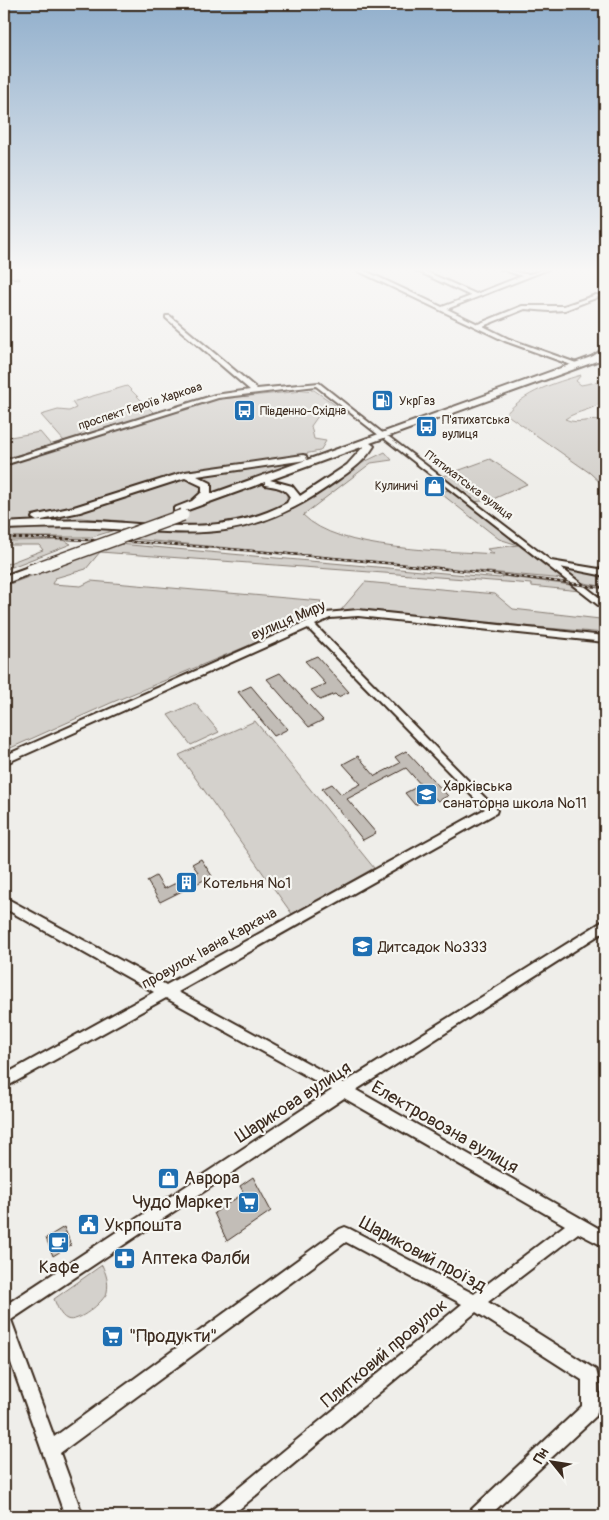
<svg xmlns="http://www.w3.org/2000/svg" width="609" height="1520" font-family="Pangolin,sans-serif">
	<rect width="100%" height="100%" fill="#efeeea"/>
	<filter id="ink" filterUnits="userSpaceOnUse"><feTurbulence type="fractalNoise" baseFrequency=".02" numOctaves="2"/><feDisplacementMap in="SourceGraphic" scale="10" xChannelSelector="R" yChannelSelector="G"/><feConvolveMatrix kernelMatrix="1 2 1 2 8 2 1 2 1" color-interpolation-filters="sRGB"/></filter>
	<g filter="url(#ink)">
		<g fill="#d4d1cc" stroke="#887e75">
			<path d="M581,375L576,381L581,385L602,381L605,383V398C596,411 577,410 565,419C579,426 591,416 605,423V487L590,473L506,414C524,392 554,383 581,375Z"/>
			<polygon points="127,386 154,413 64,441 41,415 58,410 69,411 76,408 72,402"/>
			<path d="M314,390L348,414L318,416L311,426L314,439L326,441L320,451L293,456L291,462L294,464L258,477L264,481L372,443L266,482L275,488L287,493V511L364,462L385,452L392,460L371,463L303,515C339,552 444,550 494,554L487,549L518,545L499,539L439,492L450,490L564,579L132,539L141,536L135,530L4,579L133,529L124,521L80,518L4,522V466L218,399Z"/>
			<polygon points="40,432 51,445 4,459 4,438"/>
			<polygon points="490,459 527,484 491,500 473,502 438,478"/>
			<polygon points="27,525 100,527 115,530 92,537 4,537 4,527"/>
			<polygon points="64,540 71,544 4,570 4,565 43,550 39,545 4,545 4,541"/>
			<polygon points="119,544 500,578 503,576 571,585 580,591 531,586 531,584 519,583 100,552 86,569 55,578 52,584 81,586 91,581 321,601 317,617 113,702 4,751 4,586"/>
			<polygon points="570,568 605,573 605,587 579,582 566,573"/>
			<polygon points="365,582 495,594 513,609 600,619 605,623 605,633 341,610"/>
			<polygon points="195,703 219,732 191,745 168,715"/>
			<polygon points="255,721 374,868 292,914 179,755"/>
			<path d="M102,1265C106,1274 109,1282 107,1292C104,1302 77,1324 67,1319C60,1316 57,1306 54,1299Z"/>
		</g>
		<g fill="#c2bdb7" stroke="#3b2a1e">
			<polygon points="317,656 349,692 338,697 335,694 320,700 311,690 326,684 305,661"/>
			<polygon points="280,673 309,705 323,720 309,727 267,679"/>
			<polygon points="251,686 277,717 288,729 274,736 238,692"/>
			<polygon points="406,751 448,796 438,801 433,796 415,805 405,793 421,785 406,768 347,799 376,833 363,840 322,789 332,784 341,794 361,784 343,764 358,756 375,776 400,763 395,757"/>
			<polygon points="201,859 212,876 160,902 147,881 156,876 164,889 198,872 192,864"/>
			<polygon points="253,1177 271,1211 227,1241 214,1213 244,1193 240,1186"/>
			<polygon points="64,1227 71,1245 53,1256 46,1238"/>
		</g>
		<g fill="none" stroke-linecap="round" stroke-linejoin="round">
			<defs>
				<g id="minor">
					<path d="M354,269H361L442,307L471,296L413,269H420L476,294L522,276L501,269C510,269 517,273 525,274C532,275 541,269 549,269L447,309L478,324L522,306H564L596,295L601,296L565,310L549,311L525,309L483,326L509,339L579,364L580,365L577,367L505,341Z"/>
					<polygon points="600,269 605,269 605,272"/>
					<polygon points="166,316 170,316 257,389 319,383 385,435 380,436 316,386 218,398 4,465 4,461 215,395 250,390 166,318"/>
					<polygon points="385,437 389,437 551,561 605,570 605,576 560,567 605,602 605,609 602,608 385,439"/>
					<path d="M358,610L605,636V642L358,616L330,618L315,625L497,810L496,813L178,992L344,1083L605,920V931L356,1090L605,1232V1247L578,1233L488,1302L596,1370C600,1382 600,1404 596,1416L489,1516H468L471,1510L582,1406V1380L476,1312L231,1516H209L212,1510L462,1304L346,1242L60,1453L83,1516H65L4,1343V1306L332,1090L166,998L4,1088V1075L154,992L4,908V897L166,985L485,809L308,628L4,764V756L326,613ZM344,1098L565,1225L474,1294L350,1229L345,1227L340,1229L54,1437L11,1320Z"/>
				</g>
				<g id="major">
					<path d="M605,352V358L370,443L374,446C363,464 346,474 329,486C244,545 192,533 95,528C65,526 34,528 4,529V523C35,521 65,520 96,521C162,525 225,536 287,503L290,497C285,487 275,487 265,485V482L182,512H174V508L192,501L202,492V486L185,478L80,512L37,521L32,518L33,516L74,507L185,472L303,455L306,456L307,460ZM364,446L347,465L300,496L292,486L270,480ZM306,460L211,494V483L197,476Z"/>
					<polygon points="31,566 37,570 35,572 4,584 4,576"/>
				</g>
				<polygon id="highway" points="605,348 605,355 598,361 592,361 592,357"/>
			</defs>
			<use href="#minor" stroke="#3b2a1e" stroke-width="4"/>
			<use href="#major" stroke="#3b2a1e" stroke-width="4"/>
			<use href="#highway" stroke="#3b2a1e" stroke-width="4"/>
			<use href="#minor" fill="#f6f6f2" fill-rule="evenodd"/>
			<use href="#major" fill="#f6f6f2" fill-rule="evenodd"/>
			<use href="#highway" fill="#f6f6f2" fill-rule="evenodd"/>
			<defs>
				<g id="rail">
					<polyline points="4,278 19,279"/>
					<path d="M4,538C107,538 209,547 311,556C409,565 507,574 605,588"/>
				</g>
			</defs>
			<use href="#rail" stroke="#3b2a1e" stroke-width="2.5"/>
			<use href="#rail" stroke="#f6f6f2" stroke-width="1" stroke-dasharray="3" stroke-linecap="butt"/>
			<defs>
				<polyline id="major-bridge" points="31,570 183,515"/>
			</defs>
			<use href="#major-bridge" stroke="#3b2a1e" stroke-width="14" stroke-linecap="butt"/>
			<use href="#major-bridge" stroke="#f6f6f2" stroke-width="11"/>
		</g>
	</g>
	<linearGradient id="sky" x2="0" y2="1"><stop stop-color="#91afcc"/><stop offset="0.56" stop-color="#f8f7f6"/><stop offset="1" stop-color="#f8f7f6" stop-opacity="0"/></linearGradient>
	<rect width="609" height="482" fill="url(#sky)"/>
	<defs>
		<symbol id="fuel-square" viewBox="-11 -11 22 22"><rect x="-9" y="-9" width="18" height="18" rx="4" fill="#1f6fb2" stroke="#f6f6f2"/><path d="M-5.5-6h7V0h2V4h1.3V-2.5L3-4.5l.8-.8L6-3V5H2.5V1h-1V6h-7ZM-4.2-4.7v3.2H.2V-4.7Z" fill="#fff"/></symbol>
		<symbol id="bus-square" viewBox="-11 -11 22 22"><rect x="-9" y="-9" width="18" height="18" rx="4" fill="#1f6fb2" stroke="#f6f6f2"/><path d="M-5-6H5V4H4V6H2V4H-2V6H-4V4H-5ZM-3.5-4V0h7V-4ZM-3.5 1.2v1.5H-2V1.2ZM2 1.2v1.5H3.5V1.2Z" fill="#fff"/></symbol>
		<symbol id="shop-square" viewBox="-11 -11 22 22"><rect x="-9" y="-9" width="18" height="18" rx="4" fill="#1f6fb2" stroke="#f6f6f2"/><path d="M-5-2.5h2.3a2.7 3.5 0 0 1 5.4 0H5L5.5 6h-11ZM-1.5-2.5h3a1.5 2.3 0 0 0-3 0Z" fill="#fff"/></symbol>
		<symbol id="school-square" viewBox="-11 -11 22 22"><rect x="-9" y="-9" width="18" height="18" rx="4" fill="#1f6fb2" stroke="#f6f6f2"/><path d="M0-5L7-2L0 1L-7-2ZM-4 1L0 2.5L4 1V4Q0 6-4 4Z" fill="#fff"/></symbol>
		<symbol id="building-square" viewBox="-11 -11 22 22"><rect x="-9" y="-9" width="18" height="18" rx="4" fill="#1f6fb2" stroke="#f6f6f2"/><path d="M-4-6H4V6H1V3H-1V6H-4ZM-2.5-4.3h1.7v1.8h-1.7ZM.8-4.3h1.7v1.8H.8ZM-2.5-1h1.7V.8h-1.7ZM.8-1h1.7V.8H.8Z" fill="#fff"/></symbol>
		<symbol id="supermarket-square" viewBox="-11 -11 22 22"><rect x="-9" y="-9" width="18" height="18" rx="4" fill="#1f6fb2" stroke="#f6f6f2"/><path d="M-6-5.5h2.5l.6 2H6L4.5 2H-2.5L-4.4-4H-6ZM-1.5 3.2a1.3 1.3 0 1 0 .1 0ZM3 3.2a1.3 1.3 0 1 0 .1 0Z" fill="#fff"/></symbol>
		<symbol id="civic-square" viewBox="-11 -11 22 22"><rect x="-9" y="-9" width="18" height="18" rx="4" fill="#1f6fb2" stroke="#f6f6f2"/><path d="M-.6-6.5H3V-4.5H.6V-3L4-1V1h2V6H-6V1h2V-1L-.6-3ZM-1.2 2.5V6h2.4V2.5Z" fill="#fff"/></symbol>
		<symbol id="cafe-square" viewBox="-11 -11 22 22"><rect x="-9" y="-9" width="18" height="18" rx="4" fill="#1f6fb2" stroke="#f6f6f2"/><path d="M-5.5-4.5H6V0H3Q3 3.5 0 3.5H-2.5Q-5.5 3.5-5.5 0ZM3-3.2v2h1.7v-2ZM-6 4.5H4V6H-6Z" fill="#fff"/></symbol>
		<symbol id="pharmacy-square" viewBox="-11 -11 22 22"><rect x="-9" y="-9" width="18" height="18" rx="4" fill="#1f6fb2" stroke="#f6f6f2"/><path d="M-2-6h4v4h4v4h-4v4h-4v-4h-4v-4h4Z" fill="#fff"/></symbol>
	</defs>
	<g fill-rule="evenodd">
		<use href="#fuel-square" x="370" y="388" width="25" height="25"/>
		<use href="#bus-square" x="232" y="398" width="25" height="25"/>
		<use href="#bus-square" x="414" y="414" width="25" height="25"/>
		<use href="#shop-square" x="422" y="474" width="25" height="25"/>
		<use href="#school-square" x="414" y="782" width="25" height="25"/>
		<use href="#building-square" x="174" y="870" width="25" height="25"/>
		<use href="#school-square" x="350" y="934" width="25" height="25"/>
		<use href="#shop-square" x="156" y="1166" width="25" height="25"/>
		<use href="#supermarket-square" x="236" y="1190" width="25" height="25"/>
		<use href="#civic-square" x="76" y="1212" width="25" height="25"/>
		<use href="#cafe-square" x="46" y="1230" width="25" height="25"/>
		<use href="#pharmacy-square" x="112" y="1246" width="25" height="25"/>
		<use href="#supermarket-square" x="100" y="1324" width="25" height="25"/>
	</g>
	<g text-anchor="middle" stroke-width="4.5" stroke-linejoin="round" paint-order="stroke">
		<g font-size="12" fill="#3b2a1e" stroke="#f6f6f2" text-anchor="start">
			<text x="399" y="405">УкрГаз</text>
			<text x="260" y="415">Південно-Східна</text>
			<text x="442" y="424">П'ятихатська<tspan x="442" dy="14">вулиця</tspan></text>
			<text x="418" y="490" text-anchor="end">Кулиничі</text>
		</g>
		<g font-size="12" fill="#3b2a1e" stroke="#f6f6f2">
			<text transform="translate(140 406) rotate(-18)" y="4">проспект Героїв Харкова</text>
			<text transform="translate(469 485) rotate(37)" y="4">П’ятихатська вулиця</text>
		</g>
		<g font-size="15" fill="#3b2a1e" stroke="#f6f6f2">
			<text transform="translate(288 620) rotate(-23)" y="5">вулиця Миру</text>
			<text transform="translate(209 948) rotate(-29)" y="5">провулок Івана Каркача</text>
		</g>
		<g font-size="15" fill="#3b2a1e" stroke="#f6f6f2" text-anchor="start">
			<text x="443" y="791">Харківська<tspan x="443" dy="17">санаторна школа №11</tspan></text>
			<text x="203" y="888">Котельня №1</text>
			<text x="378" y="952">Дитсадок №333</text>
		</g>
		<g font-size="18" fill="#3b2a1e" stroke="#f6f6f2">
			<text transform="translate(293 1102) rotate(-33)" y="6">Шарикова вулиця</text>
			<text transform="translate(445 1127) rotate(30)" y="6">Електровозна вулиця</text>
			<text transform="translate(423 1254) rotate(28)" y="6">Шариковий проїзд</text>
			<text transform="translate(384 1353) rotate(-40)" y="6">Плитковий провулок</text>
		</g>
		<g font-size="18" fill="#3b2a1e" stroke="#f6f6f2" text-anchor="start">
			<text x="184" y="1184">Аврора</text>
			<text x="232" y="1208" text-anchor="end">Чудо Маркет</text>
			<text x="104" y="1231">Укрпошта</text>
			<text x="141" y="1264">Аптека Фалби</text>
			<text x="59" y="1273" text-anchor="middle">Кафе</text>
			<text x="129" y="1342">"Продукти"</text>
		</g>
	</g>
	<rect width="609" height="1520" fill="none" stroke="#f6f6f2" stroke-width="20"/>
	<rect x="10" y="10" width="589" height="1500" fill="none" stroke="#3b2a1e" stroke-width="2" filter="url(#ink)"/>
	<g transform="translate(552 1462) rotate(300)" stroke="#f6f6f2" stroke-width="4" paint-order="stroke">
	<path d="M0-4L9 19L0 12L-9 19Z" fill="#3b2a1e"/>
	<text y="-8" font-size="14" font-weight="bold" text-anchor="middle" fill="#3b2a1e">Пн</text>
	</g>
</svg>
